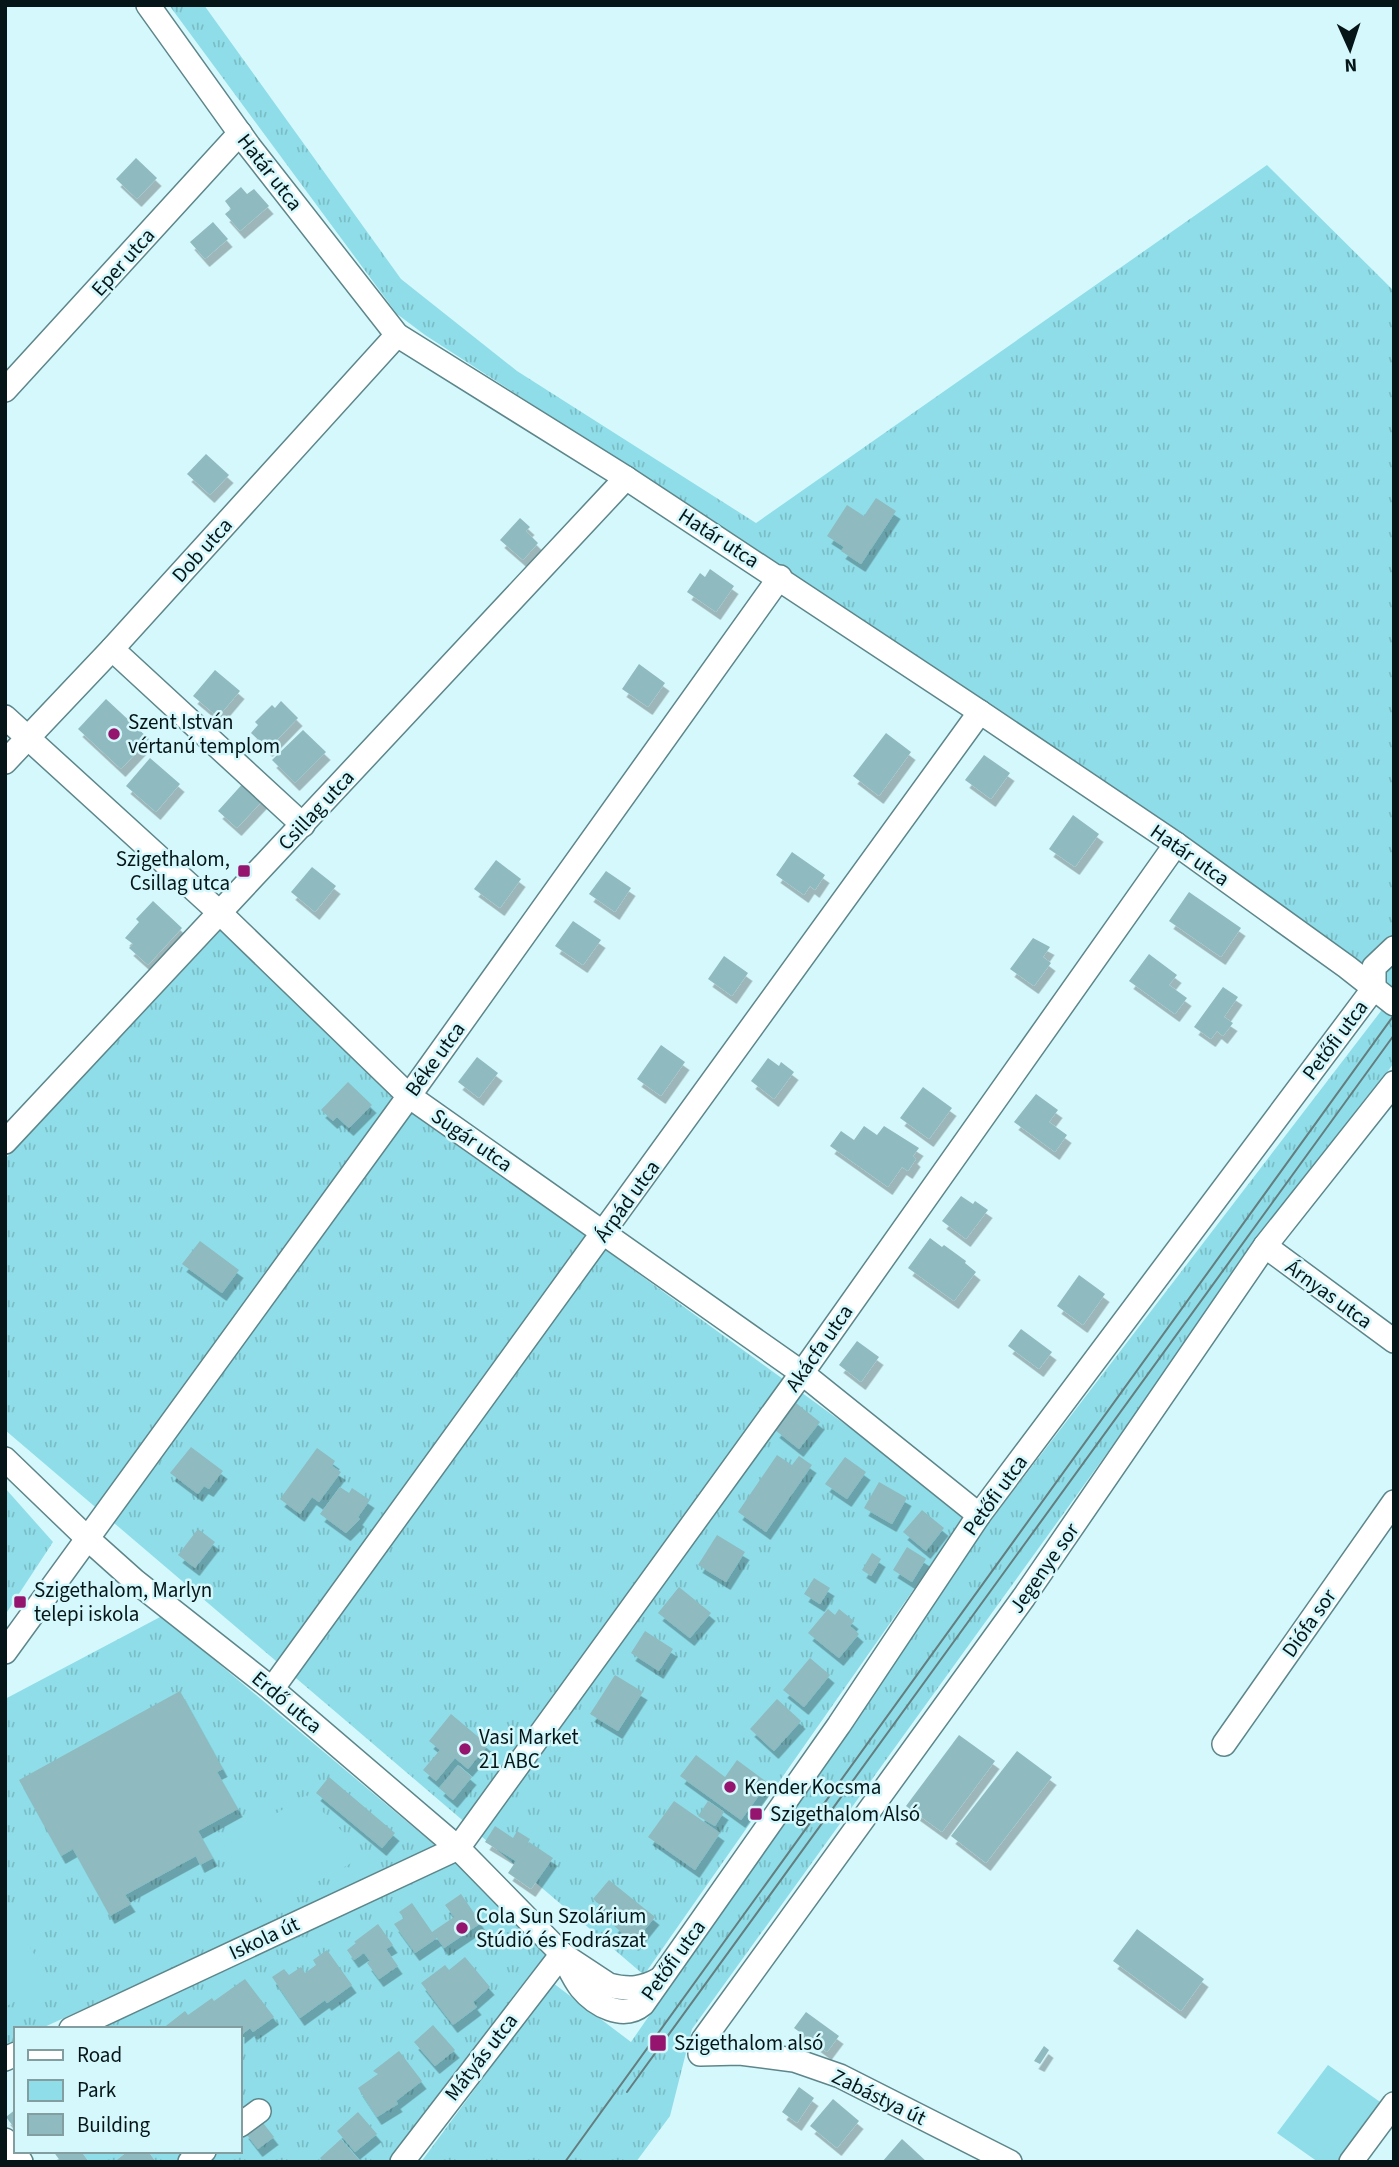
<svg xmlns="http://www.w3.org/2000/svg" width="1399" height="2167" font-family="'Source Sans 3',sans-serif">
	<defs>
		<pattern id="grass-tufts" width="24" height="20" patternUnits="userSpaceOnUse" patternTransform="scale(1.75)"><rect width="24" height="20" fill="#8fdde8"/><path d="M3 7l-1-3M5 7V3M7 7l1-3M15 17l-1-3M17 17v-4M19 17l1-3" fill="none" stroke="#7abdc6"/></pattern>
		<filter id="shadow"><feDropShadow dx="4.5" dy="8" stdDeviation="0" flood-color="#0004"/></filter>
	</defs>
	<rect width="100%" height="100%" fill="#d5f8fc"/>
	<g fill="url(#grass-tufts)">
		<polygon points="169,5 204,5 401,279 517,371 756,523 1267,165 1394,291 1394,1063 1252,1252 692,2029 670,2116 636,2162 421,2162 553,1983 631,2042 984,1529 1394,994 1184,840 737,537 425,335 397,314"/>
		<polygon points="221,930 415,1111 967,1513 644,1975 5,1430 5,1159"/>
		<polygon points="5,1488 53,1542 5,1615"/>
		<polygon points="162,1616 437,1847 40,2029 16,2029 16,2040 5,2045 5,1699"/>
		<polygon points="458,1848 558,1958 404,2162 156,2162 148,2151 240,2151 240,2029 88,2029"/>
		<polygon points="81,2151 128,2151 114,2162 89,2162"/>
	</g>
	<g fill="#8fdde8">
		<polygon points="306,1795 366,1855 268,1909 224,1846"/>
		<polygon points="5,1903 50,1982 5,2007"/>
		<polygon points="1328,2065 1390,2109 1351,2162 1318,2162 1277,2133"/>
	</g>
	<g fill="#8fbabf" filter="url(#shadow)">
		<polygon points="136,158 157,178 137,199 116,179"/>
		<polygon points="241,187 247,194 254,189 269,206 240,231 225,214 231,209 225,201"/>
		<polygon points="213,222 228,239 205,259 190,242"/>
		<polygon points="206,454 229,475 210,495 187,474"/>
		<polygon points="876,498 896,511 861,564 841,551 844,547 827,536 847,505 864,516"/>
		<polygon points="520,518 530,527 526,531 538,543 523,560 500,540"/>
		<polygon points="710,569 734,586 716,612 687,592 700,573 705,577"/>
		<polygon points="639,664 665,683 648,707 622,689"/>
		<polygon points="215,670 240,691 218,717 193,696"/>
		<polygon points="106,699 149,739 121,769 78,729"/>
		<polygon points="281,701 298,718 268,749 251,733 258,725 255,722 272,705 275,708"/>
		<polygon points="303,730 326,752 295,783 272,760"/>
		<polygon points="886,733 911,752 879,796 853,776"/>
		<polygon points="984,755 1010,773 991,799 965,780"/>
		<polygon points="150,758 180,784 156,812 126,786"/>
		<polygon points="246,780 266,797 237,828 218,811"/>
		<polygon points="1073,815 1099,834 1075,867 1049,849"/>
		<polygon points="792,852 825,875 815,890 810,886 804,895 776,875"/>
		<polygon points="496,860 521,879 500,908 474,889"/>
		<polygon points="312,867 336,886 315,912 291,892"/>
		<polygon points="606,871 631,888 615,912 589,894"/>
		<polygon points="1189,892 1241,928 1221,957 1169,921"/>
		<polygon points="153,901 182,928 148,965 129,948 133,944 125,938 139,922 136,919"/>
		<polygon points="573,921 601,940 583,965 555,946"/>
		<polygon points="1033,938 1050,947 1043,957 1051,963 1034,986 1010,969"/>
		<polygon points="1149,954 1177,975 1169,985 1187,998 1175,1014 1129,981"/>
		<polygon points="724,956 748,973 732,996 708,979"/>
		<polygon points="1223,987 1238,997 1224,1017 1233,1023 1223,1036 1217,1031 1211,1039 1194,1027"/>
		<polygon points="661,1045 685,1062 661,1096 637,1079"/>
		<polygon points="477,1057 498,1073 479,1098 458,1082"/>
		<polygon points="768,1058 779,1066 781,1062 794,1072 774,1099 751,1081"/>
		<polygon points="348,1082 372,1105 349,1128 337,1117 333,1121 321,1110"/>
		<polygon points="923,1087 952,1108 929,1139 900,1118"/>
		<polygon points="1036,1094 1058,1110 1049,1122 1067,1135 1055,1152 1014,1122"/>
		<polygon points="864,1126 877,1135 884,1126 919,1148 913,1156 916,1159 908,1171 902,1167 888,1187 830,1146 841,1131 854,1140"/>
		<polygon points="961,1196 973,1204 975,1201 988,1210 966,1239 942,1221"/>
		<polygon points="930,1238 942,1247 944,1245 966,1261 965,1263 976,1272 954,1301 908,1268"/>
		<polygon points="200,1241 239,1270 222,1293 182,1264"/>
		<polygon points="1079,1275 1105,1294 1083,1325 1057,1306"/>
		<polygon points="1021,1329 1052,1352 1039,1369 1008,1346"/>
		<polygon points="857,1341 879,1357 861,1382 839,1365"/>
		<polygon points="796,1403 820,1422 799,1449 775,1430"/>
		<polygon points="191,1447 223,1471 209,1489 204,1486 198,1494 170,1473"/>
		<polygon points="317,1448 335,1461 332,1466 341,1472 319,1502 312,1497 300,1514 280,1499"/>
		<polygon points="777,1455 792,1465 799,1456 812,1465 766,1532 738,1512"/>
		<polygon points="845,1457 866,1472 847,1499 825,1484"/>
		<polygon points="879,1482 907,1498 892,1524 864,1508"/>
		<polygon points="340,1487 349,1493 352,1488 370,1500 358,1517 360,1519 346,1533 320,1514"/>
		<polygon points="922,1510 944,1528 926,1551 903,1532"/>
		<polygon points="198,1529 215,1542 195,1568 178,1555"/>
		<polygon points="717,1535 745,1552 726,1582 698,1565"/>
		<polygon points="907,1547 926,1559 912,1582 893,1570"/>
		<polygon points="872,1553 881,1559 871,1576 862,1570"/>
		<polygon points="814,1578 830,1588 820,1604 804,1594"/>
		<polygon points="679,1587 711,1613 690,1638 658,1613"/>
		<polygon points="828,1609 835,1615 839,1609 854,1621 850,1626 859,1634 839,1658 808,1633"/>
		<polygon points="645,1631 673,1649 659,1671 631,1653"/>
		<polygon points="810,1658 830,1675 804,1707 783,1690"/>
		<polygon points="615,1675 643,1692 618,1731 590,1714"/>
		<polygon points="180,1691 223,1769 217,1772 238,1809 198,1831 213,1858 200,1865 196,1856 125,1895 131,1904 110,1916 73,1849 61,1856 19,1780"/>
		<polygon points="777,1699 801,1721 774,1751 750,1729"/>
		<polygon points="451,1714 488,1745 468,1769 455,1758 436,1781 423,1770 440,1750 429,1741"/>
		<polygon points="959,1735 995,1761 942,1832 906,1806"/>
		<polygon points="1017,1751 1052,1777 986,1863 951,1836"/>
		<polygon points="696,1755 725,1777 737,1760 768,1783 741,1820 680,1776"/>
		<polygon points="458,1765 472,1777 453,1800 439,1788"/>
		<polygon points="329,1777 395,1833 382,1848 316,1793"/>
		<polygon points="674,1801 720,1833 695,1870 648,1837"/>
		<polygon points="708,1801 724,1812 715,1826 698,1816"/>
		<polygon points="495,1826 513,1838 517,1831 530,1839 524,1850 529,1842 553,1858 531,1889 508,1873 516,1861 485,1842"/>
		<polygon points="609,1880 655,1917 634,1943 613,1925 618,1920 593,1899"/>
		<polygon points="461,1894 481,1923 444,1948 437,1938 415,1953 394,1924 404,1918 399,1912 412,1903 432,1932 454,1917 445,1905"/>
		<polygon points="378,1924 393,1945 386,1949 398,1966 379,1979 367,1963 370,1961 364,1953 354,1960 347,1950 356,1943 354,1942"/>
		<polygon points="1137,1929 1204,1979 1181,2011 1113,1961"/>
		<polygon points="327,1950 352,1985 327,2003 325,2000 300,2018 272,1977 284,1969 289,1975 301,1967 305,1973 316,1965 313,1960"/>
		<polygon points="465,1957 490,1987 473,2002 477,2007 453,2025 421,1983 445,1965 449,1970"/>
		<polygon points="245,1979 274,2017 253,2032 250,2028 240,2036 240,2029 162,2029 185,2011 188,2015 212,1998 214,2001"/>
		<polygon points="806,2012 839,2036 827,2052 794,2028"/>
		<polygon points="433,2025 455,2050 435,2066 414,2042"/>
		<polygon points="1044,2046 1049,2050 1040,2064 1034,2061"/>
		<polygon points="399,2051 422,2081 396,2101 398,2104 377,2117 358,2088 378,2074 373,2071"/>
		<polygon points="799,2087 814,2098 797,2123 782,2112"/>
		<polygon points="833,2099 859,2121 837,2148 810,2126"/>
		<polygon points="16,2109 16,2130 6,2117"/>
		<polygon points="358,2112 377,2134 355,2152 337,2131"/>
		<polygon points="260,2119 274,2137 258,2149 244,2131"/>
		<polygon points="341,2139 360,2161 323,2162 320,2158"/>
		<polygon points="902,2139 927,2162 882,2162"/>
		<polygon points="53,2151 81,2151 89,2162 61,2162"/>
		<polygon points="128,2151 148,2151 156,2162 114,2162"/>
	</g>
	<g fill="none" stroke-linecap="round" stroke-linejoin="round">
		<defs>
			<g id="minor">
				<polyline points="148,5 249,146 397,335 626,478 980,712 1176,844 1347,967 1394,1004"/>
				<polyline points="5,390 240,133"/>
				<polyline points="112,649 303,825"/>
				<polyline points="5,717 220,913 409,1096 802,1373 979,1515"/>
				<polyline points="5,762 112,649 397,335"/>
				<polyline points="1374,988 1374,967 1394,948"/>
				<polyline points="5,1142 626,478"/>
				<polyline points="1265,1246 1394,1341"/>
				<path d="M5,1459L88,1539L135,1581L272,1689L458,1848L562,1954L609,1985C629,1990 643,1989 660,1979"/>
				<polyline points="5,1652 409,1096 780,577"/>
				<polyline points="272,1689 980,712"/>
				<polyline points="1224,1744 1394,1502"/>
				<path d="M562,1954C568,1965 573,1978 581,1988C595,2005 623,2021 643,2004L839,1725L979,1515L1374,988"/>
				<polyline points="71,2029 458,1848 802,1373 1176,844"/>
				<polyline points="5,2059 16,2054"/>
				<polyline points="240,2125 259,2111"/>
				<polyline points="5,2140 21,2162"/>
				<polyline points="190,2162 204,2151"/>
				<polyline points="402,2162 562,1954"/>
				<polyline points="1010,2162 840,2076 794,2060 740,2053 700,2054 703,2040 1024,1597 1265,1246 1394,1083"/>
				<polyline points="1351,2162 1394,2104"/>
			</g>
		</defs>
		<use href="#minor" stroke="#5d868b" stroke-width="26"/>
		<use href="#minor" stroke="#fff" stroke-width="23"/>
		<g stroke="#647d7f" stroke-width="2">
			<polyline points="627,2092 1394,1035"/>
			<polyline points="565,2162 1394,1015"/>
		</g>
	</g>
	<g fill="#95146e" stroke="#d5f8fc" stroke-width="2.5">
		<circle cx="114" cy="734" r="7"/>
		<rect x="237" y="864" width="14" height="14" rx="3.5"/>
		<rect x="13" y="1595" width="14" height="14" rx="3.5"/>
		<circle cx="465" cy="1749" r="7"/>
		<circle cx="730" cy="1787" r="7"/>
		<rect x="749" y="1807" width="14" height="14" rx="3.5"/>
		<circle cx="462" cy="1928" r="7"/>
		<rect x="649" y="2034" width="18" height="18" rx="3.5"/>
	</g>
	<g text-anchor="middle" stroke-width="5" stroke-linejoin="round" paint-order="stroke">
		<g font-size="21" fill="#061618" stroke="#d5f8fc">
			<text transform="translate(270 172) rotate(52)" y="7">Határ utca</text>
			<text transform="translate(123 262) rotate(-48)" y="7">Eper utca</text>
			<text transform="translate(719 538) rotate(33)" y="7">Határ utca</text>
			<text transform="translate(202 550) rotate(-48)" y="7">Dob utca</text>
			<text transform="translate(316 810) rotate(-47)" y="7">Csillag utca</text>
			<text transform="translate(1190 855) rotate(35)" y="7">Határ utca</text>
			<text transform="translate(1335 1040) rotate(-53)" y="7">Petőfi utca</text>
			<text transform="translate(435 1059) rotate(-54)" y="7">Béke utca</text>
			<text transform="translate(472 1140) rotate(35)" y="7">Sugár utca</text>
			<text transform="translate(627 1201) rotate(-54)" y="7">Árpád utca</text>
			<text transform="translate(1329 1294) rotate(36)" y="7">Árnyas utca</text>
			<text transform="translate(819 1348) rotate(-55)" y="7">Akácfa utca</text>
			<text transform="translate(995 1495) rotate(-54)" y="7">Petőfi utca</text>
			<text transform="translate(1044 1568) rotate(-55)" y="7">Jegenye sor</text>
			<text transform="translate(1309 1623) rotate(-55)" y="7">Diófa sor</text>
			<text transform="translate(287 1702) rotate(40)" y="7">Erdő utca</text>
			<text transform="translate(264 1938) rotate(-25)" y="7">Iskola út</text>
			<text transform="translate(673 1960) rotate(-54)" y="7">Petőfi utca</text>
			<text transform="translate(481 2057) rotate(-52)" y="7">Mátyás utca</text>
			<text transform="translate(879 2097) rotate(26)" y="7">Zabástya út</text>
		</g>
		<g font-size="21" fill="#061618" stroke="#d5f8fc" text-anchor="start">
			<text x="128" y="729">Szent István<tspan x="128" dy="24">vértanú templom</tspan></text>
			<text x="230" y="866" text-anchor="end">Szigethalom,<tspan x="230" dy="24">Csillag utca</tspan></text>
			<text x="34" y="1597">Szigethalom, Marlyn<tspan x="34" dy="24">telepi iskola</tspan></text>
			<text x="479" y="1744">Vasi Market<tspan x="479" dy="24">21 ABC</tspan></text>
			<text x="744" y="1794">Kender Kocsma</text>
			<text x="770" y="1821">Szigethalom Alsó</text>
			<text x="476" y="1923">Cola Sun Szolárium<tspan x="476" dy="24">Stúdió és Fodrászat</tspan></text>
			<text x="674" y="2050">Szigethalom alsó</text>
		</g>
	</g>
	<rect width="1399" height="2167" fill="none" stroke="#061618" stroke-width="14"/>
	<rect x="14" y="2027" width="228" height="126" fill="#d5f8fc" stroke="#829ea1" stroke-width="2"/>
	<rect x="28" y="2050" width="35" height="10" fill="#ffffff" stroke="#829ea1" stroke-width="2"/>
	<text x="77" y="2062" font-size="21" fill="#061618">Road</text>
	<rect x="28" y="2080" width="35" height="21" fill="#8fdde8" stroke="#829ea1" stroke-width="2"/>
	<text x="77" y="2097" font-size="21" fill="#061618">Park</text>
	<rect x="28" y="2114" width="35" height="21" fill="#8fbabf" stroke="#829ea1" stroke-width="2"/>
	<text x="77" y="2132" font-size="21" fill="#061618">Building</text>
	<g transform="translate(1350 49) rotate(177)" stroke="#d5f8fc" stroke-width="5" paint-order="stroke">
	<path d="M0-5L12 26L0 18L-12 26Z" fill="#061618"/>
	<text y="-10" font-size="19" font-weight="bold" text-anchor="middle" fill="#061618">N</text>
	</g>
</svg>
